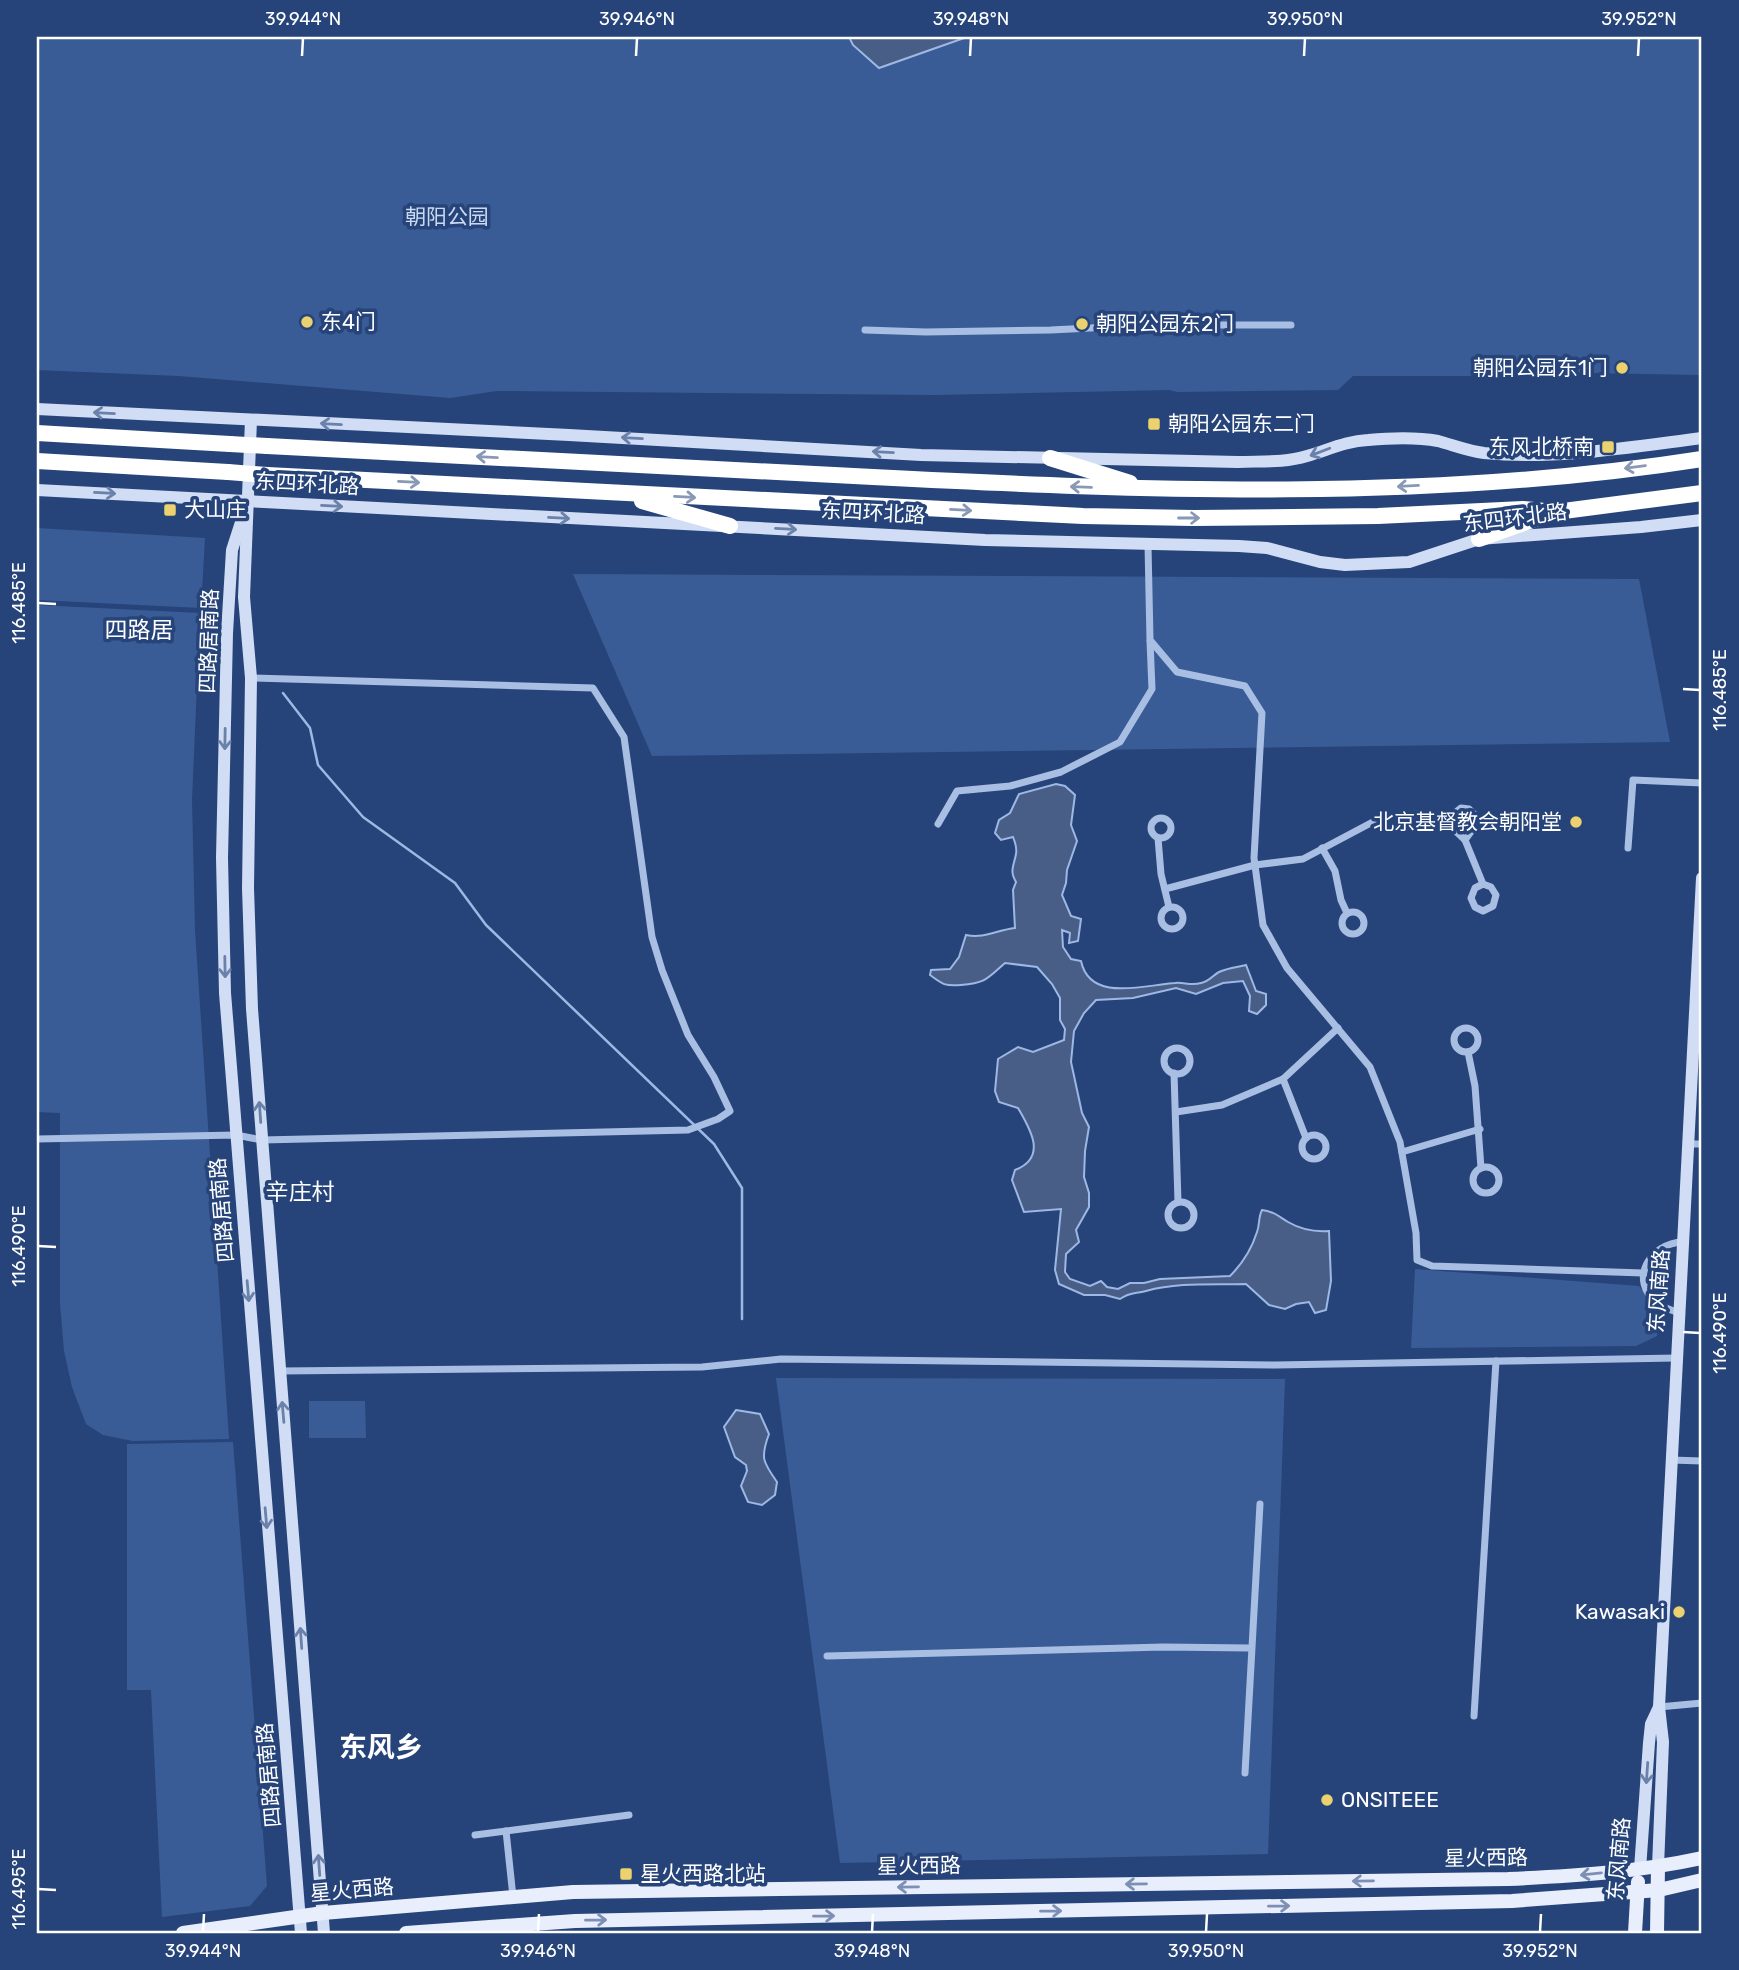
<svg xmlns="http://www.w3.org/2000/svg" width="1739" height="1970" font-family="Rubik,'Noto Sans SC',sans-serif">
	<rect width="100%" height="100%" fill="#264479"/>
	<g fill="#3a5c96">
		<polygon points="37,37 1702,37 1702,375 1536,372 1493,376 1353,376 1338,390 1177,392 1169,390 936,395 497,391 450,398 179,376 37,370"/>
		<polygon points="37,528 205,538 201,608 37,600"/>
		<polygon points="573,574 1639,579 1670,742 652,756"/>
		<polygon points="37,605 200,613 192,800 195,931 229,1439 133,1441 103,1435 86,1424 72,1387 64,1351 60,1303 60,1113 37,1112"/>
		<path d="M1670,1251L1666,1302C1641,1292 1649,1261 1670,1251Z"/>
		<polygon points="1415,1269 1639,1286 1658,1310 1657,1336 1636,1346 1411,1348"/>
		<polygon points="776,1378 1285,1379 1268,1854 840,1863"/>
		<polygon points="309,1401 365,1401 366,1438 309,1438"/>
		<polygon points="233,1442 267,1886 250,1906 162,1917 151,1690 127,1690 127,1444"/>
	</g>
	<g fill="#485e86" stroke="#9db8e4" stroke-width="2">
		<polygon points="849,37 967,37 879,68 853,45"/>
		<path d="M1056,784L1065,786L1075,795L1071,825L1077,841L1067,870L1066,883L1062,895L1071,916L1081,919L1078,941L1069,943L1070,933L1062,930L1063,947L1071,959L1081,961C1090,1003 1144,985 1175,983C1184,982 1191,986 1201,983C1209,982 1213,975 1219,972C1227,968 1238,967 1246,965L1256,991L1266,994V1005L1257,1014L1249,1011L1250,996L1243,981L1223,983L1196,994L1176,988L1133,998L1096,1000L1084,1013L1074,1031L1071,1062L1082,1113L1089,1127L1085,1151L1084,1177L1089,1193V1207L1076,1230L1079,1242L1066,1254L1065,1272L1070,1279L1090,1286L1101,1281L1107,1287L1118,1289L1130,1283H1144L1160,1279L1230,1276C1242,1264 1252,1248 1257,1232C1260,1224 1258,1218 1262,1210C1275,1212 1278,1216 1288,1222C1300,1229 1315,1232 1329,1231L1331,1281L1326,1310L1315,1313L1309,1302L1296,1304L1285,1309L1269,1305L1246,1284C1212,1285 1179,1282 1146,1291C1135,1294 1130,1292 1120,1299L1105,1295H1084L1059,1284L1055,1270L1061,1209L1024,1212L1012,1180L1015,1170C1048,1157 1030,1129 1018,1108L999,1102L995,1091L998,1059L1018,1047L1033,1052L1064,1040L1065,1029L1060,1020V998L1052,984L1037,967L1005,963C987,979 986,983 961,985C944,986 944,985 930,975L931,970L950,969L959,957L966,935C984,939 997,930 1015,928L1013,890L1016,882C1009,870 1014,866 1016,854C1017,849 1015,842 1013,837L1001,840L995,833L999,820L1010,813L1019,794Z"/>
		<path d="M736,1410L760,1414L769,1434C760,1458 763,1462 777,1482L775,1495L762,1505L748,1502L741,1486L747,1471L746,1465L735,1457L724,1427Z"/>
	</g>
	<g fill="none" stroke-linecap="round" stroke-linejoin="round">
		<polyline stroke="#9db8e4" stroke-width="2.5" points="283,693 310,728 318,765 363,817 455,883 486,925 714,1144 742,1188 742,1319"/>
		<g stroke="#a9bee3" stroke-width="7">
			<polyline points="865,330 926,332 1051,330 1149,325 1291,325"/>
			<polyline points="1148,545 1150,640 1177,672 1245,686 1262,713 1254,858 1263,925 1287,968 1370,1067 1400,1142 1416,1233 1417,1260 1432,1266 1643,1273"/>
			<circle cx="1161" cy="828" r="10"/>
			<polyline points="1445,821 1461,808 1469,809 1477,817 1473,829 1465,840"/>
			<polyline points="938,824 957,791 1010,786 1061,772 1120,742 1152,689 1150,641"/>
			<polyline points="1158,838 1161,874 1169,907"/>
			<polyline points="1322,848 1335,871 1341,900 1347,913"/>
			<polyline points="1628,848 1633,780 1702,783"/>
			<polyline points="1165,889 1255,865 1303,859 1384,816 1422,814 1445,821 1465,840 1483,884 1491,887 1496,895 1493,906 1483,911 1475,907 1471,898 1475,888 1483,884"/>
			<circle cx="1172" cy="918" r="11"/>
			<circle cx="1353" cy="923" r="11"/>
			<circle cx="1466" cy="1040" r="12"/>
			<circle cx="1177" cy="1061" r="13"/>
			<polyline points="1468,1052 1475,1086 1481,1168"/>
			<polyline points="1174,1073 1178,1202"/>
			<polyline points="1283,1079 1306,1138"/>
			<polyline points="1176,1112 1222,1105 1283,1079 1338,1028"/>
			<circle cx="1314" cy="1147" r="12"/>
			<polyline points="37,1139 236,1135 262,1140 688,1130 718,1119 730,1111 714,1077 688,1035 662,970 652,937 624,737 593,688 251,678"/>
			<polyline points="1690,1144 1702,1144"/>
			<polyline points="1402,1152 1480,1129"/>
			<circle cx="1486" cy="1180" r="13"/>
			<circle cx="1181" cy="1215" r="13"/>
			<path d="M1679,1313C1672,1310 1664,1308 1658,1304C1627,1280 1650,1243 1683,1242"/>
			<polyline points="280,1371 702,1367 781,1359 1276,1365 1676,1358"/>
			<polyline points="1671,1460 1702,1461"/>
			<polyline points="827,1656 1163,1647 1250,1648"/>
			<polyline points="1659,1707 1702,1703"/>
			<polyline points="1474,1716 1496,1361"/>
			<polyline points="1245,1773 1260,1504"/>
			<polyline points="506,1831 513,1897"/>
			<polyline points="475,1835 629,1815"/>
		</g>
		<g stroke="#d1ddf4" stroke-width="12">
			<path d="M37,409L569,435L921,455L1238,462C1261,461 1284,463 1307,456C1328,450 1346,441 1368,440C1390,438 1416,437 1438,441C1453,445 1468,451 1484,453C1556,460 1631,447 1702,438"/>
			<polyline points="251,420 244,597 251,678 248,888 252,1009 324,1933"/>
			<polyline points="37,490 985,540 1239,546 1267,548 1320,562 1345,565 1409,562 1479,539 1641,527 1702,520"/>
			<polyline points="242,519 232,550 227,633 222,858 225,993 301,1933"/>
			<polyline points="1658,1867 1663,1742 1659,1707 1702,878"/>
			<polyline points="1640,1869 1649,1743 1651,1724 1659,1707"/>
		</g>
		<g stroke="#e8eefc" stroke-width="14">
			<path d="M183,1933L323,1913L573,1892L1508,1879C1574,1876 1638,1872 1702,1858"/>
			<polyline points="406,1933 575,1921 1512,1901 1659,1890 1702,1880"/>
			<polyline points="1635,1933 1638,1882"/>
			<polyline points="1657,1933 1658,1867"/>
		</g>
		<g stroke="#fff" stroke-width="16">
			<polyline points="37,433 230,444"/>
			<path d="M267,446C469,456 671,466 873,477C1149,491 1428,502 1702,459"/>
			<polyline points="1050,458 1130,483"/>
			<polyline points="37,461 228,472"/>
			<polyline points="267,475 1083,516 1193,518 1378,516 1523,509 1556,512 1702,493"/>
			<polyline points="642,501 730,526"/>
			<polyline points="1479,539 1549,514"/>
		</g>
		<g stroke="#fff" stroke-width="16">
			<polyline points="230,444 267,446"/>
			<polyline points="228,472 267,475"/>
		</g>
	</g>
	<defs><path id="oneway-shaft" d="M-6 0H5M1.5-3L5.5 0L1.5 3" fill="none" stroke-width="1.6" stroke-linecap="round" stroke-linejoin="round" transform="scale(1.75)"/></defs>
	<g stroke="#6a81aa">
		<use href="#oneway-shaft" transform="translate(104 413) rotate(-177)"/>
		<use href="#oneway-shaft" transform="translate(331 424) rotate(-177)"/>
		<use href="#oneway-shaft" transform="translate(632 438) rotate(-177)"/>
		<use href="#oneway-shaft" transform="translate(883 452) rotate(-177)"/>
		<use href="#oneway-shaft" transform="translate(1320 452) rotate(159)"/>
		<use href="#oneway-shaft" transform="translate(105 493) rotate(3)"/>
		<use href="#oneway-shaft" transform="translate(332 506) rotate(3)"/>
		<use href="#oneway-shaft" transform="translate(559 518) rotate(3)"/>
		<use href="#oneway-shaft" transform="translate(786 529) rotate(3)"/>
		<use href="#oneway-shaft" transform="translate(225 739) rotate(91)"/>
		<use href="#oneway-shaft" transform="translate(225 967) rotate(89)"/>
		<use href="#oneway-shaft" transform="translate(260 1112) rotate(-94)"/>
		<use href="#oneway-shaft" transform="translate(248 1291) rotate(85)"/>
		<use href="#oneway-shaft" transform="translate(283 1412) rotate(-95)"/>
		<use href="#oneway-shaft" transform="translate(266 1518) rotate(85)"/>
		<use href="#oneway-shaft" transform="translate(301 1638) rotate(-94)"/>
		<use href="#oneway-shaft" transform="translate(1647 1773) rotate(94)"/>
		<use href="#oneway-shaft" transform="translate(319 1865) rotate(-94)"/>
	</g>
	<g stroke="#8898b5">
		<use href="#oneway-shaft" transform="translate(487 457) rotate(-177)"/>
		<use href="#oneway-shaft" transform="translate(1635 467) rotate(173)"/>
		<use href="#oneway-shaft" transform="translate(409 482) rotate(3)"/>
		<use href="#oneway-shaft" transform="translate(1408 486) rotate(177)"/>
		<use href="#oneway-shaft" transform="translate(1081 487) rotate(-178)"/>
		<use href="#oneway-shaft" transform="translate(685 497) rotate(3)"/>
		<use href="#oneway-shaft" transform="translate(961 510) rotate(3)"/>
		<use href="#oneway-shaft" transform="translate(1189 518)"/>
	</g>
	<g stroke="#7d90b4">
		<use href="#oneway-shaft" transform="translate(1591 1874) rotate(174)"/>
		<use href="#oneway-shaft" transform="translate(1363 1881) rotate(179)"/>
		<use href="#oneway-shaft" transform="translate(1136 1884) rotate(179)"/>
		<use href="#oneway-shaft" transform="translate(908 1887) rotate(179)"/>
		<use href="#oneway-shaft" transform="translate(1279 1906) rotate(-1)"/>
		<use href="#oneway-shaft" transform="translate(1051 1911) rotate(-1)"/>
		<use href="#oneway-shaft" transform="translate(824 1916) rotate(-1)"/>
		<use href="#oneway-shaft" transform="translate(596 1920) rotate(-1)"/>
	</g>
	<path fill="none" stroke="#fff" stroke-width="2.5" d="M302,56L303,38M636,56L637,38M970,56L971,38M1304,56L1305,38M1638,56L1639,38M38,603L56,604M1683,689L1700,690M38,1246L56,1247M1683,1332L1700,1333M38,1889L56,1890M203,1932L204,1914M538,1932L539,1914M872,1932L873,1914M1206,1932L1207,1914M1540,1932L1541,1914"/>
	<g fill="#ecd26e" stroke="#264479" stroke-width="2.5">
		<circle cx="307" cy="322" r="7"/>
		<circle cx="1082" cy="324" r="7"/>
		<circle cx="1622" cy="368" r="7"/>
		<rect x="1147" y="417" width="14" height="14" rx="3.5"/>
		<rect x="1601" y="440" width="14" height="14" rx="3.5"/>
		<rect x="163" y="503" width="14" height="14" rx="3.5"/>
		<circle cx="1576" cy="822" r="7"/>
		<circle cx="1679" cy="1612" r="7"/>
		<circle cx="1327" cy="1800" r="7"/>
		<rect x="619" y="1867" width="14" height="14" rx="3.5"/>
	</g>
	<g text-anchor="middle" stroke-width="7" stroke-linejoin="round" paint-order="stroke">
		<g font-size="21" fill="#cbdaf3" stroke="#264479">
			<text x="447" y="224">朝阳公园</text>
		</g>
		<g font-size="21" fill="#fff" stroke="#264479" text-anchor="start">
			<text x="321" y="329">东4门</text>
			<text x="1096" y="331">朝阳公园东2门</text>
			<text x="1608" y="375" text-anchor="end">朝阳公园东1门</text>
			<text x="1168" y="431">朝阳公园东二门</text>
			<text x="1594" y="454" text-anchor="end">东风北桥南</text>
			<text x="184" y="517">大山庄</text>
			<text x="1562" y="829" text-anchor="end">北京基督教会朝阳堂</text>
			<text x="1665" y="1619" text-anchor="end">Kawasaki</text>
			<text x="1341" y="1807">ONSITEEE</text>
			<text x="640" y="1881">星火西路北站</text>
		</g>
		<g font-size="21" fill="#fff" stroke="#264479">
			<text transform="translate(307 484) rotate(3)" y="7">东四环北路</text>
			<text transform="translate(873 513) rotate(3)" y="7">东四环北路</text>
			<text transform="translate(1515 518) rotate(-7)" y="7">东四环北路</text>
			<text transform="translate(209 641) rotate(-88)" y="7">四路居南路</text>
			<text transform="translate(222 1210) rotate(-95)" y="7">四路居南路</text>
			<text transform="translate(1659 1291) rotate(-86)" y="7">东风南路</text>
			<text transform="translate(269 1775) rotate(-95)" y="7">四路居南路</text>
			<text transform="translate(1486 1858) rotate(-1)" y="7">星火西路</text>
			<text transform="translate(1619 1859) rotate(-85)" y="7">东风南路</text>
			<text transform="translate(919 1866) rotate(-1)" y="7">星火西路</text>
			<text transform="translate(352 1890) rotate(-5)" y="7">星火西路</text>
		</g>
		<g font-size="23" fill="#fff" stroke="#264479">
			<text x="139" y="638">四路居</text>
			<text x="300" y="1200">辛庄村</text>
		</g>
		<g font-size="28" font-weight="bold" fill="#fff" stroke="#264479">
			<text x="381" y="1757">东风乡</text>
		</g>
	</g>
	<rect width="1739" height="1970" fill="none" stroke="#264479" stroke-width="77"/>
	<rect x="38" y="38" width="1662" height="1894" fill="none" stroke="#fff" stroke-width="2.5"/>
	<g font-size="18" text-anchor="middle" fill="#fff">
		<text x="303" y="25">39.944°N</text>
		<text x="637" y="25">39.946°N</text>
		<text x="971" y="25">39.948°N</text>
		<text x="1305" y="25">39.950°N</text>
		<text x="1639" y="25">39.952°N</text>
		<text transform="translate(19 603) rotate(-90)" y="6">116.485°E</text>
		<text transform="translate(1720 690) rotate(-90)" y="6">116.485°E</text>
		<text transform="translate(19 1246) rotate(-90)" y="6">116.490°E</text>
		<text transform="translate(1720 1333) rotate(-90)" y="6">116.490°E</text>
		<text transform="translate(19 1889) rotate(-90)" y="6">116.495°E</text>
		<text x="203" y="1957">39.944°N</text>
		<text x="538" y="1957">39.946°N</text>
		<text x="872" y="1957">39.948°N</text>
		<text x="1206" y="1957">39.950°N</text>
		<text x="1540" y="1957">39.952°N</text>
	</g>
</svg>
